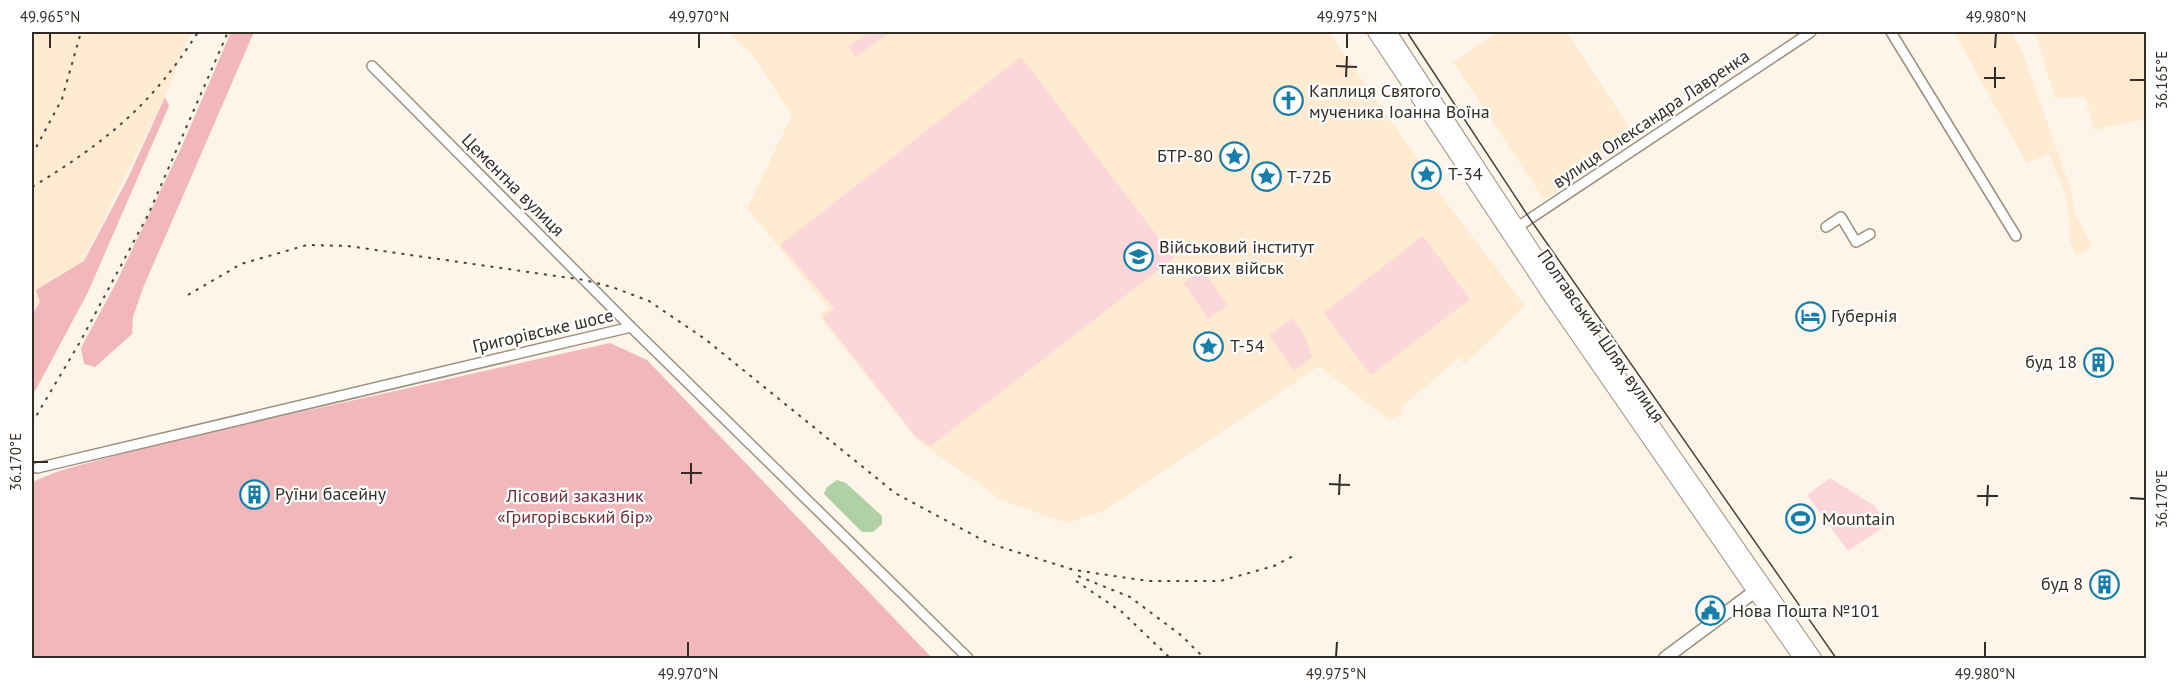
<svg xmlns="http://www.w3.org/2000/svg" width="2178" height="690" font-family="'PT Sans',sans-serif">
	<rect width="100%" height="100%" fill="#fef5ea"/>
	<g fill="#feebd2">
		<polygon points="32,32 191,32 165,97 83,261 32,320"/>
		<polygon points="734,32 1329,32 1420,162 1412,169 1428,190 1434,186 1525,306 1464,364 1459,357 1400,409 1404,414 1389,420 1319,366 1104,511 1067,523 1001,500 916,439 819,316 828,308 747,208 792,116 752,54 732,36"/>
		<polygon points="1498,32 1567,32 1636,138 1544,200 1453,62"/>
		<polygon points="1954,32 2012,32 2022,51 2072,193 2074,212 2092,246 2076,256 2070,241 2070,221 2064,190 2048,153 2027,164"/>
		<polygon points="2035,32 2146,32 2146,119 2094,130 2085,97 2055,98"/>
	</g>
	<g fill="#fbd7da">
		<polygon points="870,32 891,32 855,57 848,47"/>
		<polygon points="1021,57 1174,258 931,446 917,438 823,318 834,308 780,245"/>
		<polygon points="1423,236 1470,299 1371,375 1323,313"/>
		<polygon points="1202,269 1228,305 1209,319 1183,283"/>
		<polygon points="1293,318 1306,338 1312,357 1294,371 1269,335"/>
		<polygon points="1830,478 1875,506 1887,525 1848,551 1807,495"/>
	</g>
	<g fill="#f2b7bb">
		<polygon points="231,32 254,32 143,288 133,317 132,334 95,367 84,364 81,348 117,281 182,146"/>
		<polygon points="165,97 169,106 88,292 32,397 32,315 40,302 36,290 84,261 128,178"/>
		<polygon points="610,343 647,360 932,658 32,658 32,482 59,471 149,446"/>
	</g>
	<polygon fill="#afd1a5" points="837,480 846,483 882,516 882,524 873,532 862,532 824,494 827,487"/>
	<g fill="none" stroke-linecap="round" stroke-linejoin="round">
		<defs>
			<g id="street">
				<polyline points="1891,32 2016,236"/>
				<polyline points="372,66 631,327 968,658"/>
				<polyline points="1826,227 1841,217 1856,242 1870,234"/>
				<polyline points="1513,230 1811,32"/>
				<polyline points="37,468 631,327"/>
			</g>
			<polyline id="secondary" points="1665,658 1762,586"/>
			<g id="primary">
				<polyline points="1375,32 1550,295 1801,658"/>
				<polyline points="1389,32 1557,288 1814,658"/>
			</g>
		</defs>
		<use href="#street" stroke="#9c8f7d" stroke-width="12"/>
		<use href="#secondary" stroke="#9c8f7d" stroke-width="15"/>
		<use href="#primary" stroke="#9c8f7d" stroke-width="16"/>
		<use href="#street" stroke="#fff" stroke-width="9"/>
		<use href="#secondary" stroke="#fff" stroke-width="12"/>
		<use href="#primary" stroke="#fff" stroke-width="14"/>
		<polyline stroke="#4a443d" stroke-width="1.5" points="1407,32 1530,219 1836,658"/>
		<g stroke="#4a443d" stroke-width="2" stroke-dasharray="3 6" stroke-linecap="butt">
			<polyline points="32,155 62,99 81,32"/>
			<path d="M32,187C106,142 151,106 198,32"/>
			<polyline points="188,295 241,264 307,245 348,246 584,280 612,287 649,301 705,339 895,493 988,543 1074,570 1148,581 1220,581 1274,566 1295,555"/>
			<polyline points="32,423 80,342 148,215 228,32"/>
			<polyline points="1078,576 1130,597 1182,636 1204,658"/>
			<polyline points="1076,581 1122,612 1170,658"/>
		</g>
	</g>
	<path fill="none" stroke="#322d26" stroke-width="2" d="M50,48V33M699,48V33M1347,48V33M1995,48L1996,33M1336,66L1357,67M1346,77L1347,56M1984,78H2005M2130,80H2145M1995,88V67M33,462H48M681,473H702M691,484V463M1329,484L1350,485M1339,495L1340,474M1977,496H1998M2130,498L2145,499M1987,506L1988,485M688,657V642M1336,657L1337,642M1985,657V642"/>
	<defs>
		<symbol id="church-ring" viewBox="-11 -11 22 22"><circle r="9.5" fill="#fff" stroke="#167ea8" stroke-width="1.5"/><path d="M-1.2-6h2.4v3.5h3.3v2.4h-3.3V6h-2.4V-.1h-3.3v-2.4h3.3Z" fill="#167ea8"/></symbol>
		<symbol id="sight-ring" viewBox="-11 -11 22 22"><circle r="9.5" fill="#fff" stroke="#167ea8" stroke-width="1.5"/><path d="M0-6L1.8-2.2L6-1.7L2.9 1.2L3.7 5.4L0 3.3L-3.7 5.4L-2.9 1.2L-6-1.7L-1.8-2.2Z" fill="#167ea8"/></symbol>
		<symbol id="university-ring" viewBox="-11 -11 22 22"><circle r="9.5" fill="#fff" stroke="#167ea8" stroke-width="1.5"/><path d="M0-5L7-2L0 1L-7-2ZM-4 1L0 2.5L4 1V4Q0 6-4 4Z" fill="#167ea8"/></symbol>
		<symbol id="hotel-ring" viewBox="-11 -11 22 22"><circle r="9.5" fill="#fff" stroke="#167ea8" stroke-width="1.5"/><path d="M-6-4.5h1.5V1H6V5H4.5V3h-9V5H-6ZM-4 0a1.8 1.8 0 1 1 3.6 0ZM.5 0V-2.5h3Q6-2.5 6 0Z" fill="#167ea8"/></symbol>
		<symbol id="building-ring" viewBox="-11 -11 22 22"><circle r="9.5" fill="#fff" stroke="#167ea8" stroke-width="1.5"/><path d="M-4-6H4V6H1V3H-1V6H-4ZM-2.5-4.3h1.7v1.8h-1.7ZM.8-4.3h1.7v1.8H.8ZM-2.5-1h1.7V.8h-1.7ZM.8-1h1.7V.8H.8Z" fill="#167ea8"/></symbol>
		<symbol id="stadium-ring" viewBox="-11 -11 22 22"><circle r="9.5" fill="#fff" stroke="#167ea8" stroke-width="1.5"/><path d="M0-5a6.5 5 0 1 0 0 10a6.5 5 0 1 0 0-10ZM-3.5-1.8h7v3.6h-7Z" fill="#167ea8"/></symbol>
		<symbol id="civic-ring" viewBox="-11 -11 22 22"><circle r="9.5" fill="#fff" stroke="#167ea8" stroke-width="1.5"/><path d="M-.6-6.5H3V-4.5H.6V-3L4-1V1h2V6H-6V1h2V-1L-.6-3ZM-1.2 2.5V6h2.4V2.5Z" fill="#167ea8"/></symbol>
	</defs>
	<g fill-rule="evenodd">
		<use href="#church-ring" x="1272" y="84" width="33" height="33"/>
		<use href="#sight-ring" x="1218" y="140" width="33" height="33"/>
		<use href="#sight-ring" x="1410" y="158" width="33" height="33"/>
		<use href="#sight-ring" x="1250" y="160" width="33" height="33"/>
		<use href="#university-ring" x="1122" y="240" width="33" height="33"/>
		<use href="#hotel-ring" x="1794" y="300" width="33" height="33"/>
		<use href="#sight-ring" x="1192" y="330" width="33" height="33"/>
		<use href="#building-ring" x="2082" y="346" width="33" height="33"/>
		<use href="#building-ring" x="238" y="478" width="33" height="33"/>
		<use href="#stadium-ring" x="1784" y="502" width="33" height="33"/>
		<use href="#building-ring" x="2088" y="568" width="33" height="33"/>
		<use href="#civic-ring" x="1694" y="594" width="33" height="33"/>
	</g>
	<g text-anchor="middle" stroke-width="4.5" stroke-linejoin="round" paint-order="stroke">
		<g font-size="18" fill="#322d26" stroke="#fff" text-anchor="start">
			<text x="1309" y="97">Каплиця Святого<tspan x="1309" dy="21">мученика Іоанна Воїна</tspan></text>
			<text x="1213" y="162" text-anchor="end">БТР-80</text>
			<text x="1448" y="180">T-34</text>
			<text x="1287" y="183">Т-72Б</text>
			<text x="1159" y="253">Військовий інститут<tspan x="1159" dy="21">танкових військ</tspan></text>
			<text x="1831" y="322">Губернія</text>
			<text x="1230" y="352">Т-54</text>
			<text x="2077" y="368" text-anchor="end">буд 18</text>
			<text x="275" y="500">Руїни басейну</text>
			<text x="1822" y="525">Mountain</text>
			<text x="2083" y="590" text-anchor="end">буд 8</text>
			<text x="1732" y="617">Нова Пошта №101</text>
		</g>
		<g font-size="18" fill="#322d26" stroke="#fff">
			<text transform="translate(1651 119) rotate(-34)" y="6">вулиця Олександра Лавренка</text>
			<text transform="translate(513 185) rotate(45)" y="6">Цементна вулиця</text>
			<text transform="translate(543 331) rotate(-13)" y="6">Григорівське шосе</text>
			<text transform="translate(1601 336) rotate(55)" y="6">Полтавський Шлях вулиця</text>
		</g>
		<g font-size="18" fill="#712b36" stroke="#fff">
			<text x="575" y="502">Лісовий заказник<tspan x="575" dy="21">«Григорівський бір»</tspan></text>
		</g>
	</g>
	<rect width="2178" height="690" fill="none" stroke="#ffffff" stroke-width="66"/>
	<rect x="33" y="33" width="2112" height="624" fill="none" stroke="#322d26" stroke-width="2"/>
	<g font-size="15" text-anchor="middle" fill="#322d26">
		<text x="50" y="22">49.965°N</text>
		<text x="699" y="22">49.970°N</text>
		<text x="1347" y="22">49.975°N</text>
		<text x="1996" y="22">49.980°N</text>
		<text transform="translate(2162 80) rotate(-90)" y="5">36.165°E</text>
		<text transform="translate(16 462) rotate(-90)" y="5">36.170°E</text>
		<text transform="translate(2162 499) rotate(-90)" y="5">36.170°E</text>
		<text x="688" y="679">49.970°N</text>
		<text x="1336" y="679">49.975°N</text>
		<text x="1985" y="679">49.980°N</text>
	</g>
</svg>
